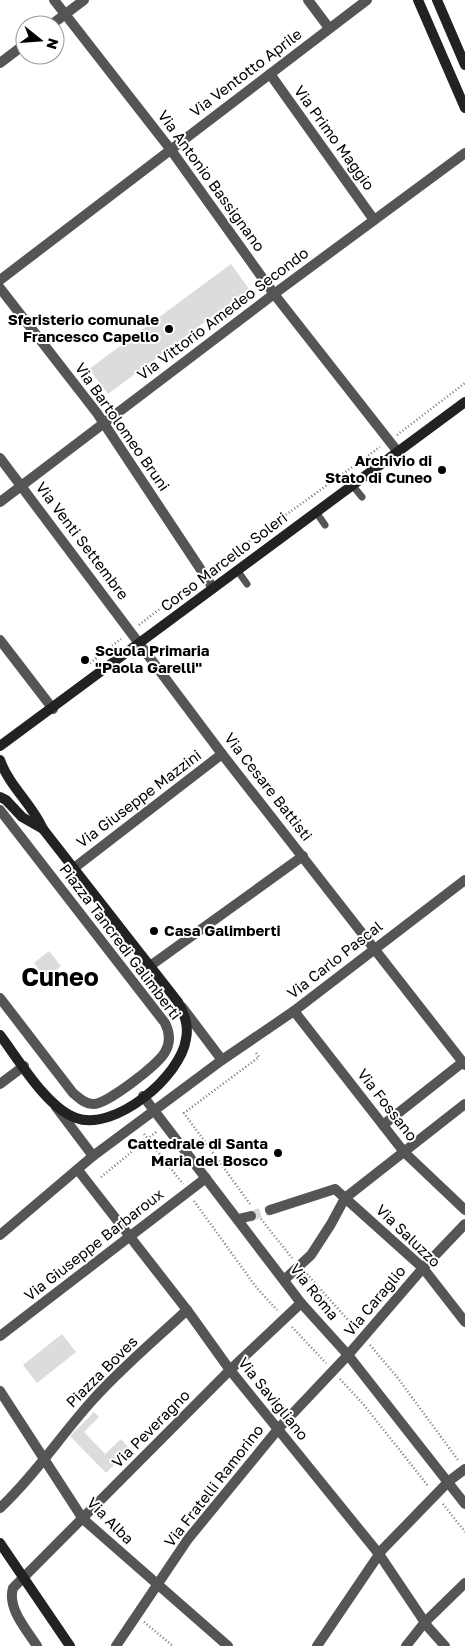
<svg xmlns="http://www.w3.org/2000/svg" width="465" height="1646" font-family="'Golos Text',sans-serif">
	<rect width="100%" height="100%" fill="#fff"/>
	<g fill="#dcdcdc">
		<polygon points="231,264 249,289 108,394 89,369"/>
		<polygon points="49,951 61,966 46,978 34,963"/>
		<polygon points="62,1334 76,1352 37,1383 23,1365"/>
		<polygon points="94,1412 99,1417 84,1432 105,1454 121,1439 130,1449 106,1473 70,1436"/>
	</g>
	<g fill="none" stroke-linecap="round" stroke-linejoin="round">
		<polyline stroke="#d9d9d9" stroke-width="10" stroke-dasharray="10 5" stroke-linecap="butt" points="251,1216 270,1210"/>
		<g stroke="#777" stroke-width="2.5" stroke-dasharray="1 2.5" stroke-linecap="butt">
			<polyline points="397,435 465,383"/>
			<polyline points="212,568 380,447"/>
			<polyline points="139,625 196,581"/>
			<polyline points="90,663 121,639"/>
			<polyline points="144,1134 183,1184"/>
			<polyline points="101,1177 156,1132"/>
			<polyline points="194,1201 256,1287 277,1310"/>
			<polyline points="250,1204 184,1113 259,1057 255,1051"/>
			<polyline points="261,1219 292,1258"/>
			<polyline points="307,1274 357,1330"/>
			<polyline points="292,1327 326,1363"/>
			<polyline points="370,1345 397,1377 458,1460"/>
			<polyline points="340,1379 364,1405 428,1486"/>
			<polyline points="443,1504 465,1532"/>
			<polyline points="144,1622 173,1646"/>
		</g>
		<g stroke="#555" stroke-width="7">
			<polyline points="353,486 362,497"/>
			<polyline points="316,512 325,525"/>
			<polyline points="237,570 247,584"/>
		</g>
		<g stroke="#555" stroke-width="10">
			<polyline points="54,0 171,150 274,294 398,452"/>
			<polyline points="308,0 329,28"/>
			<polyline points="51,25 84,0"/>
			<polyline points="0,63 25,44"/>
			<polyline points="270,74 374,220"/>
			<polyline points="0,280 367,0"/>
			<polyline points="0,288 97,413 213,588"/>
			<polyline points="0,458 222,754 465,1065"/>
			<polyline points="0,502 274,294 465,153"/>
			<polyline points="0,640 53,709"/>
			<path d="M0,810L165,1023C170,1033 171,1042 165,1052C159,1064 106,1105 93,1104C85,1104 79,1098 73,1093L0,998"/>
			<polyline points="74,868 222,754"/>
			<polyline points="150,966 303,856"/>
			<polyline points="182,1007 222,1060"/>
			<polyline points="294,1011 404,1152 465,1210"/>
			<polyline points="0,1084 24,1066"/>
			<polyline points="143,1096 301,1303 348,1355 465,1504"/>
			<polyline points="56,1107 93,1156"/>
			<polyline points="383,1125 463,1062"/>
			<polyline points="78,1170 187,1310 230,1370 379,1554 428,1627 445,1646"/>
			<polyline points="270,1210 335,1189 423,1268 465,1322"/>
			<polyline points="238,1219 251,1216"/>
			<polyline points="0,1235 93,1156 222,1060 294,1011 465,880"/>
			<polyline points="284,1280 311,1255 331,1224 345,1198 465,1104"/>
			<polyline points="0,1336 206,1178"/>
			<polyline points="0,1391 83,1519 228,1646"/>
			<path d="M0,1508C34,1476 59,1438 90,1403C120,1369 154,1341 187,1310"/>
			<path d="M37,1646C26,1629 7,1608 13,1588L230,1370L301,1303"/>
			<polyline points="116,1646 188,1539 279,1428 348,1355 423,1268 465,1224"/>
			<polyline points="317,1646 382,1550 449,1481 465,1469"/>
			<polyline points="406,1646 425,1622 465,1583"/>
		</g>
		<g stroke="#222" stroke-width="10">
			<polyline points="418,0 465,108"/>
			<polyline points="437,0 465,65"/>
			<polyline points="0,746 465,402"/>
			<path d="M0,760C9,786 32,804 43,829L178,1002C184,1014 189,1025 186,1039C181,1076 115,1132 76,1118C47,1108 19,1060 0,1035"/>
			<polyline points="0,797 6,800 22,817 43,829"/>
			<polyline points="0,1543 70,1646"/>
		</g>
	</g>
	<g fill="#000" stroke="#fff" stroke-width="2">
		<circle cx="169" cy="329" r="5"/>
		<circle cx="442" cy="470" r="5"/>
		<circle cx="85" cy="660" r="5"/>
		<circle cx="154" cy="931" r="5"/>
		<circle cx="278" cy="1153" r="5"/>
	</g>
	<g text-anchor="middle" stroke-width="4" stroke-linejoin="round" paint-order="stroke">
		<g font-size="15" fill="#000" stroke="#fff">
			<text transform="translate(246 73) rotate(-37)" y="5">Via Ventotto Aprile</text>
			<text transform="translate(334 138) rotate(54)" y="5">Via Primo Maggio</text>
			<text transform="translate(211 181) rotate(54)" y="5">Via Antonio Bassignano</text>
			<text transform="translate(223 314) rotate(-37)" y="5">Via Vittorio Amedeo Secondo</text>
			<text transform="translate(122 427) rotate(55)" y="5">Via Bartolomeo Bruni</text>
			<text transform="translate(82 541) rotate(53)" y="5">Via Venti Settembre</text>
			<text transform="translate(224 562) rotate(-37)" y="5">Corso Marcello Soleri</text>
			<text transform="translate(268 787) rotate(52)" y="5">Via Cesare Battisti</text>
			<text transform="translate(139 799) rotate(-37)" y="5">Via Giuseppe Mazzini</text>
			<text transform="translate(120 942) rotate(53)" y="5">Piazza Tancredi Galimberti</text>
			<text transform="translate(335 960) rotate(-38)" y="5">Via Carlo Pascal</text>
			<text transform="translate(387 1105) rotate(52)" y="5">Via Fossano</text>
			<text transform="translate(408 1236) rotate(44)" y="5">Via Saluzzo</text>
			<text transform="translate(94 1245) rotate(-38)" y="5">Via Giuseppe Barbaroux</text>
			<text transform="translate(314 1292) rotate(51)" y="5">Via Roma</text>
			<text transform="translate(375 1301) rotate(-50)" y="5">Via Caraglio</text>
			<text transform="translate(102 1372) rotate(-45)" y="5">Piazza Boves</text>
			<text transform="translate(273 1399) rotate(51)" y="5">Via Savigliano</text>
			<text transform="translate(151 1429) rotate(-45)" y="5">Via Peveragno</text>
			<text transform="translate(214 1486) rotate(-52)" y="5">Via Fratelli Ramorino</text>
			<text transform="translate(110 1521) rotate(45)" y="5">Via Alba</text>
		</g>
		<g font-size="15" font-weight="bold" fill="#000" stroke="#fff" text-anchor="end">
			<text x="159" y="325">Sferisterio comunale<tspan x="159" dy="17">Francesco Capello</tspan></text>
			<text x="432" y="466">Archivio di<tspan x="432" dy="17">Stato di Cuneo</tspan></text>
			<text x="95" y="656" text-anchor="start">Scuola Primaria<tspan x="95" dy="17">"Paola Garelli"</tspan></text>
			<text x="164" y="936" text-anchor="start">Casa Galimberti</text>
			<text x="268" y="1149">Cattedrale di Santa<tspan x="268" dy="17">Maria del Bosco</tspan></text>
		</g>
		<g font-size="25" font-weight="bold" fill="#000" stroke="#fff">
			<text x="60" y="986">Cuneo</text>
		</g>
	</g>
	<g transform="translate(40 40) rotate(107)"><circle r="24" fill="#ffffff" stroke="#999999"/>
	<path d="M0-4L9 19L0 12L-9 19Z" fill="#000000"/>
	<text y="-8" font-size="14" font-weight="bold" text-anchor="middle" fill="#000000">N</text>
	</g>
</svg>
